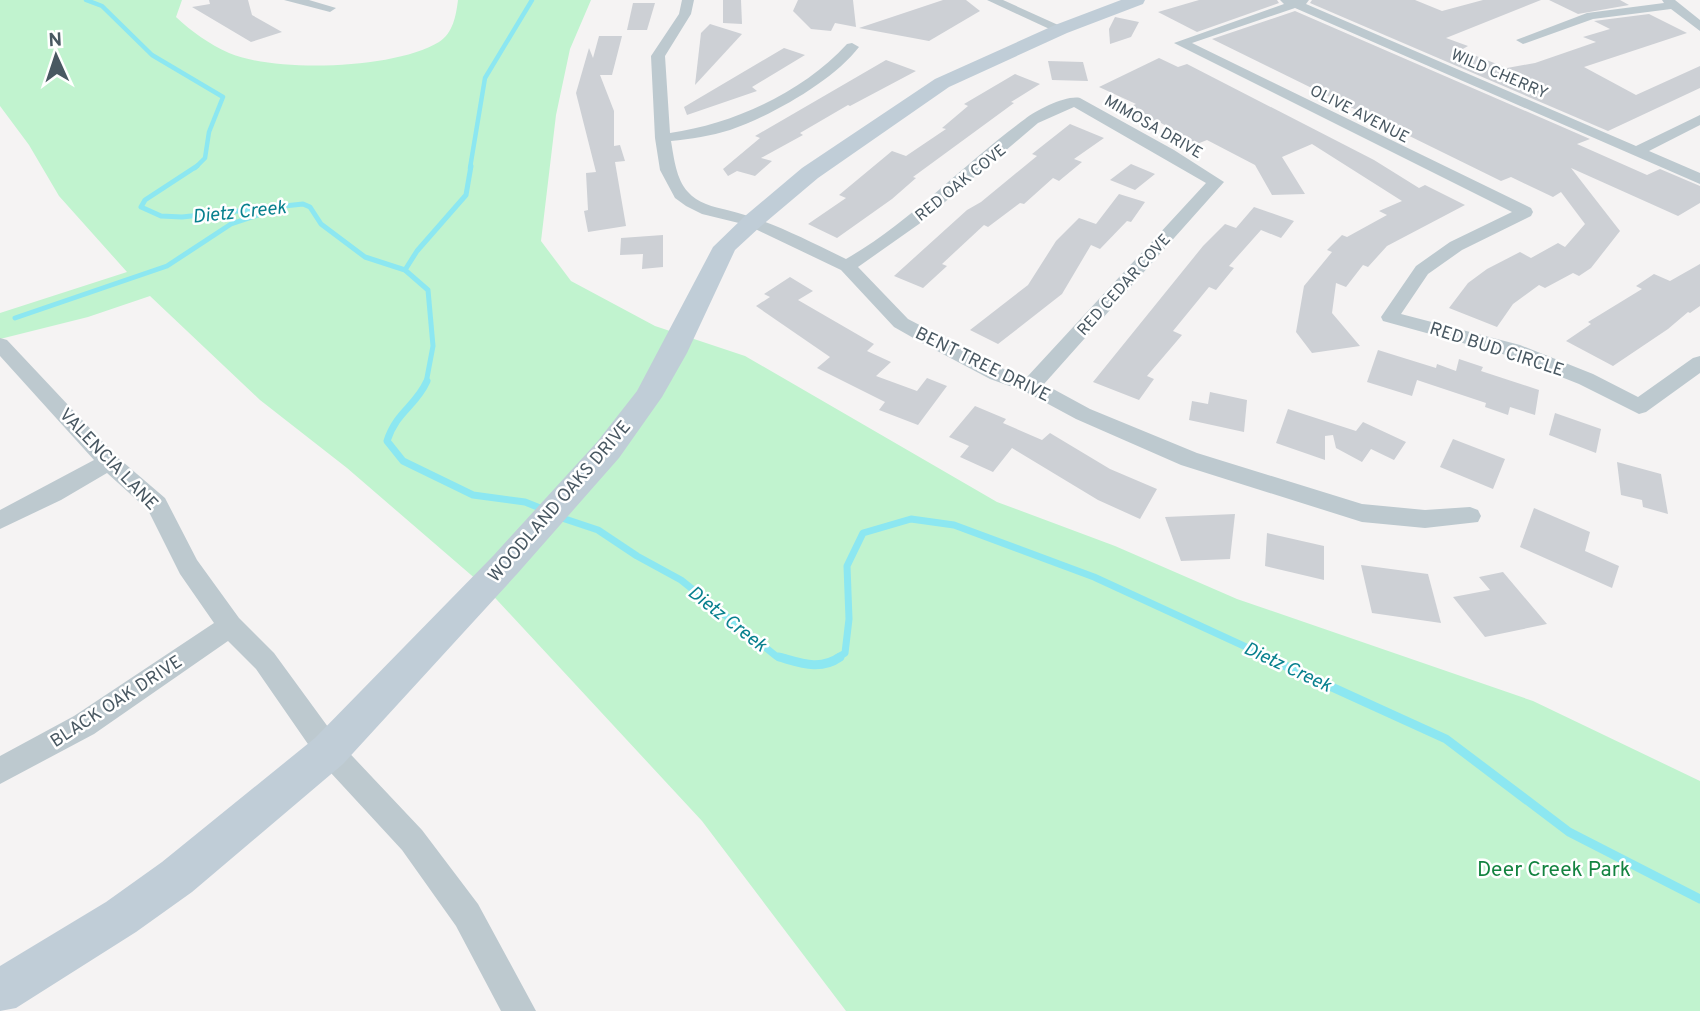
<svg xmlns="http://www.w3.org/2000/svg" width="1700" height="1011" font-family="Overpass,sans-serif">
	<rect width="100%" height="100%" fill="#f5f3f3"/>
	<path fill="#c1f3cf" d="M0,0H182L176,17C192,32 209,44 229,53C276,73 395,69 439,42C453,33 456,16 458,0H591L570,49L556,115L541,241L571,281L655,326L745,356L997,502L1115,546L1237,599L1533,701L1700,781V1011H846L702,821L485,587L347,468L260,400L150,296L88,317L0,339V313L127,272L59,196L29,145L0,106Z"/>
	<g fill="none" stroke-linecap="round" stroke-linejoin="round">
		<g stroke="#8ce7f1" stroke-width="4.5">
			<polyline points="86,0 102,6 152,55 223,97 209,132 205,158 195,168"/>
			<polyline points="470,168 485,78 532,0"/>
		</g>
		<g stroke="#8ce7f1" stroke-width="5">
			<polyline points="197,166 145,200 141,207 161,216 182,217 303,204 310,207 321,224 365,257 405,270 428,290 433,346 426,383"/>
			<polyline points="405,270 417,251 466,195 471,166"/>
			<polyline points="15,318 167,266 231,224 264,213"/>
		</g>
		<g stroke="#8ce7f1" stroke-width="7">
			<path d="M427,381C416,406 396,412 387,441L403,461L473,495L525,502L545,510"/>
			<polyline points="559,517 598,530 637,556 681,580 776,656 785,658"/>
			<polyline points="837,658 845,653 849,619 847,566 863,533 911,519 954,525 1094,577 1270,658"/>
		</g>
		<g stroke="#8ce7f1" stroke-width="9">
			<path d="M779,657C801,663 820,671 840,657"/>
			<polyline points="1266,657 1446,739 1569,832 1700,899"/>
		</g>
	</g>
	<g fill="#cdd0d5">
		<polygon points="209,0 248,0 252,15 282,32 251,42 192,7 210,4"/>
		<polygon points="723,0 741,0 742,24 723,23"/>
		<polygon points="798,0 853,0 856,27 835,23 831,31 811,29 793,11"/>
		<polygon points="943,0 966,0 980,11 929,41 859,28"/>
		<polygon points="1199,0 1277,0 1279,3 1197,32 1158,12"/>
		<polygon points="1312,0 1415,0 1442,11 1483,0 1541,0 1446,38 1468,46 1461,50 1507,68 1535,63 1596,42 1583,37 1610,29 1594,21 1649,14 1687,33 1584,67 1636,95 1700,66 1700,88 1608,131 1310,3"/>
		<polygon points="1549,0 1620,0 1629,5 1578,14"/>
		<polygon points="633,3 655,3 647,30 627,30"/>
		<polygon points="1295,11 1590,139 1577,144 1647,175 1660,169 1700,186 1700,203 1678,216 1571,168 1620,231 1591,268 1579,276 1573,273 1545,288 1539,285 1513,304 1497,327 1449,308 1468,283 1487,269 1520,252 1531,258 1558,243 1565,247 1585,224 1561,192 1553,197 1511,177 1501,181 1212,39"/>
		<polygon points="1115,17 1139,22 1131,37 1110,44 1109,29"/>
		<polygon points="710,24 742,34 695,85 701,33"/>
		<polygon points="599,36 622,36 612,75 600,75 614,111 614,146 620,145 625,161 615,162 626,226 588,232 584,211 588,210 586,173 596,172 576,93 589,48 593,58"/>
		<polygon points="784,48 805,55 752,87 757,91 687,115 684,107"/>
		<polygon points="1159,58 1178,67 1187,64 1374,160 1419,188 1425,185 1465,205 1387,246 1368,267 1363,265 1346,287 1336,283 1332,313 1360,346 1312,353 1296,332 1304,286 1332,252 1327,250 1342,235 1347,237 1387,215 1379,211 1402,201 1312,144 1282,157 1305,194 1272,195 1255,165 1207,140 1197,144 1156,120 1151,123 1124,109 1136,104 1099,87"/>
		<polygon points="886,60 916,71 850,106 848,105 800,133 803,135 761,158 772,161 755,176 737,171 728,176 723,169 760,138 755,136"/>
		<polygon points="1048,61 1083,62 1088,81 1052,80"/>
		<polygon points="1015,74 1040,84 1011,102 1014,103 913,177 916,178 892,199 837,238 808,224 846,198 839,195 892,151 906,156 946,129 942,128 968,106 964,104"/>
		<polygon points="1070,124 1104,138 1074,159 1082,162 1059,181 1053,178 1024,204 1020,203 988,227 984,225 942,264 947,266 923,288 894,276 967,210 981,202 1037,156 1032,154"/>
		<polygon points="1131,164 1155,174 1135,190 1110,180"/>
		<polygon points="1119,194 1145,202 1131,222 1127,221 1100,249 1091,245 1062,294 998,344 970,330 1028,285 1056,241 1079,218 1096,224"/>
		<polygon points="1254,207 1294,221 1281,238 1261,230 1229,266 1234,268 1216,290 1209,287 1173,331 1182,335 1147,376 1154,379 1139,400 1093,382 1203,246 1225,224 1236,228"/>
		<polygon points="663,235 663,267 642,269 643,254 620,255 621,238"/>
		<polygon points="1700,264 1700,306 1690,313 1688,312 1668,329 1613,366 1566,341 1591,324 1588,322 1642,289 1636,286 1654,274 1670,281"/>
		<polygon points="790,277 813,291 798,300 874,344 867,351 891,362 876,376 917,391 927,378 947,386 918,425 879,410 885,402 817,368 830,357 756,306 770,297 764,294"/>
		<polygon points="1378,350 1436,368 1437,364 1456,371 1459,359 1483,367 1481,371 1539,390 1535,415 1510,407 1508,415 1485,407 1486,403 1417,380 1412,396 1367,382"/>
		<polygon points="1210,392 1247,400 1244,432 1189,420 1192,401 1208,404"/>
		<polygon points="975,406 1006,419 1003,423 1042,440 1050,433 1110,469 1157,489 1140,519 1098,500 1012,448 993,472 960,457 969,446 949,437"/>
		<polygon points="1288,409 1356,431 1363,422 1406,442 1394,460 1371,449 1362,462 1336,448 1333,435 1325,436 1325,460 1276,443"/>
		<polygon points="1555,413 1601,429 1596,453 1549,435"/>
		<polygon points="1453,439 1505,459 1493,489 1440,467"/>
		<polygon points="1617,462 1661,474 1668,514 1643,507 1642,500 1621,495"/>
		<polygon points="1534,508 1590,532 1585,551 1619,566 1612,588 1520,547"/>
		<polygon points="1235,514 1230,559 1181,561 1165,517"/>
		<polygon points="1267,533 1324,546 1324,580 1265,566"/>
		<polygon points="1361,565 1428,574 1441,623 1372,613"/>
		<polygon points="1503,572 1547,624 1485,637 1453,597 1490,590 1479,577"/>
	</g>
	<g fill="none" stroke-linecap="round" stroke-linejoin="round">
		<g fill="#bdc9cf" fill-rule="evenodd">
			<polygon points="284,0 309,0 336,8 330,12"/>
			<path d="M682,0H694L691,14L665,56L670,133C734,124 803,92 847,44L852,43L859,47C833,81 771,116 730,130C711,136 691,139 671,141C674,158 676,179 688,192C697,203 714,207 727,210C769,220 807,240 846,259C912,221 964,163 1025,119C1037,110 1066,95 1080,98L1174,150L1224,182L1044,384L1090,409L1197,453L1362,504L1425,510L1470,507L1478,510L1481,516L1478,522L1425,528L1362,522L1181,465L1076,419L1024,391L990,379L924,344L894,327L841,270L747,225L702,214L686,206L675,198L660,170L655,138L651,56L679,14ZM1074,107L1206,183L1027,377L1004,369L908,319L858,267L919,224L1038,123Z"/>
			<polygon points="987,0 1003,0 1067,29 1061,33 1056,32"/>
			<polygon points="1280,0 1309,0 1306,4 1636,146 1700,115 1700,125 1649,151 1700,173 1700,184 1295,8 1192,43 1531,208 1533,212 1531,216 1462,250 1428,274 1401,314 1520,345 1593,374 1638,397 1693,358 1700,356 1700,373 1646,412 1639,414 1579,384 1506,355 1383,321 1381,317 1416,266 1450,242 1512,212 1174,43 1284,4"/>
			<polygon points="1662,0 1675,0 1700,20 1700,31 1671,9 1593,19 1523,44 1516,40 1587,13 1664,3"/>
			<polygon points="0,338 7,340 116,456 165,498 197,560 239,618 274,653 339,742 422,830 478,904 536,1011 501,1011 456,926 402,850 319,760 256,669 228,641 94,734 0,784 0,756 74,716 214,623 180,574 148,510 107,473 61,500 0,529 0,510 94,460 0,356"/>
		</g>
		<polygon fill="#c0cdd7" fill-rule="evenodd" points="1121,0 1145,0 1143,4 1067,33 949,87 818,178 761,226 735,250 687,353 662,397 619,458 517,574 343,764 192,892 136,932 16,1008 0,1011 0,966 106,902 162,862 315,738 493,556 597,442 637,391 713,247 745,216 802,168 935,79 1055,25"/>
	</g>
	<g text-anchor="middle" stroke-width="5" stroke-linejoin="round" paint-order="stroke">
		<g font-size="16" fill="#495862" stroke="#fff">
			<text transform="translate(1500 73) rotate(23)" y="6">WILD CHERRY</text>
			<text transform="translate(1360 113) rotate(27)" y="6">OLIVE AVENUE</text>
			<text transform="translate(1154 126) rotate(30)" y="6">MIMOSA DRIVE</text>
			<text transform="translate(960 182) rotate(-39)" y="6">RED OAK COVE</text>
			<text transform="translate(1123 284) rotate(-48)" y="6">RED CEDAR COVE</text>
		</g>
		<g font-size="18" fill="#495862" stroke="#fff">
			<text transform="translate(1497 349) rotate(18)" y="6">RED BUD CIRCLE</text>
			<text transform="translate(983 364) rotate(26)" y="6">BENT TREE DRIVE</text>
			<text transform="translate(109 459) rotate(46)" y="6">VALENCIA LANE</text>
			<text transform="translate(559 501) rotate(-49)" y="6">WOODLAND OAKS DRIVE</text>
			<text transform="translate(116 701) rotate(-33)" y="6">BLACK OAK DRIVE</text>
		</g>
		<g font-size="19" font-style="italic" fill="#08808e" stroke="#fff">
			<text transform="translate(239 211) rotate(-6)" y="7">Dietz Creek</text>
			<text transform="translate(728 618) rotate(38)" y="7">Dietz Creek</text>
			<text transform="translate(1288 666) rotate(25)" y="7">Dietz Creek</text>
		</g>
		<g font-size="21" fill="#138340" stroke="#fff">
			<text x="1554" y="876">Deer Creek Park</text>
		</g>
	</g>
	<g transform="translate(56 56) rotate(357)" stroke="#ffffff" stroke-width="5" paint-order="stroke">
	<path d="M0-5L12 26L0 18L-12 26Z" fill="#495862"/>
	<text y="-10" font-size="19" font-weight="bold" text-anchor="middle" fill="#495862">N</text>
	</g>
</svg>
